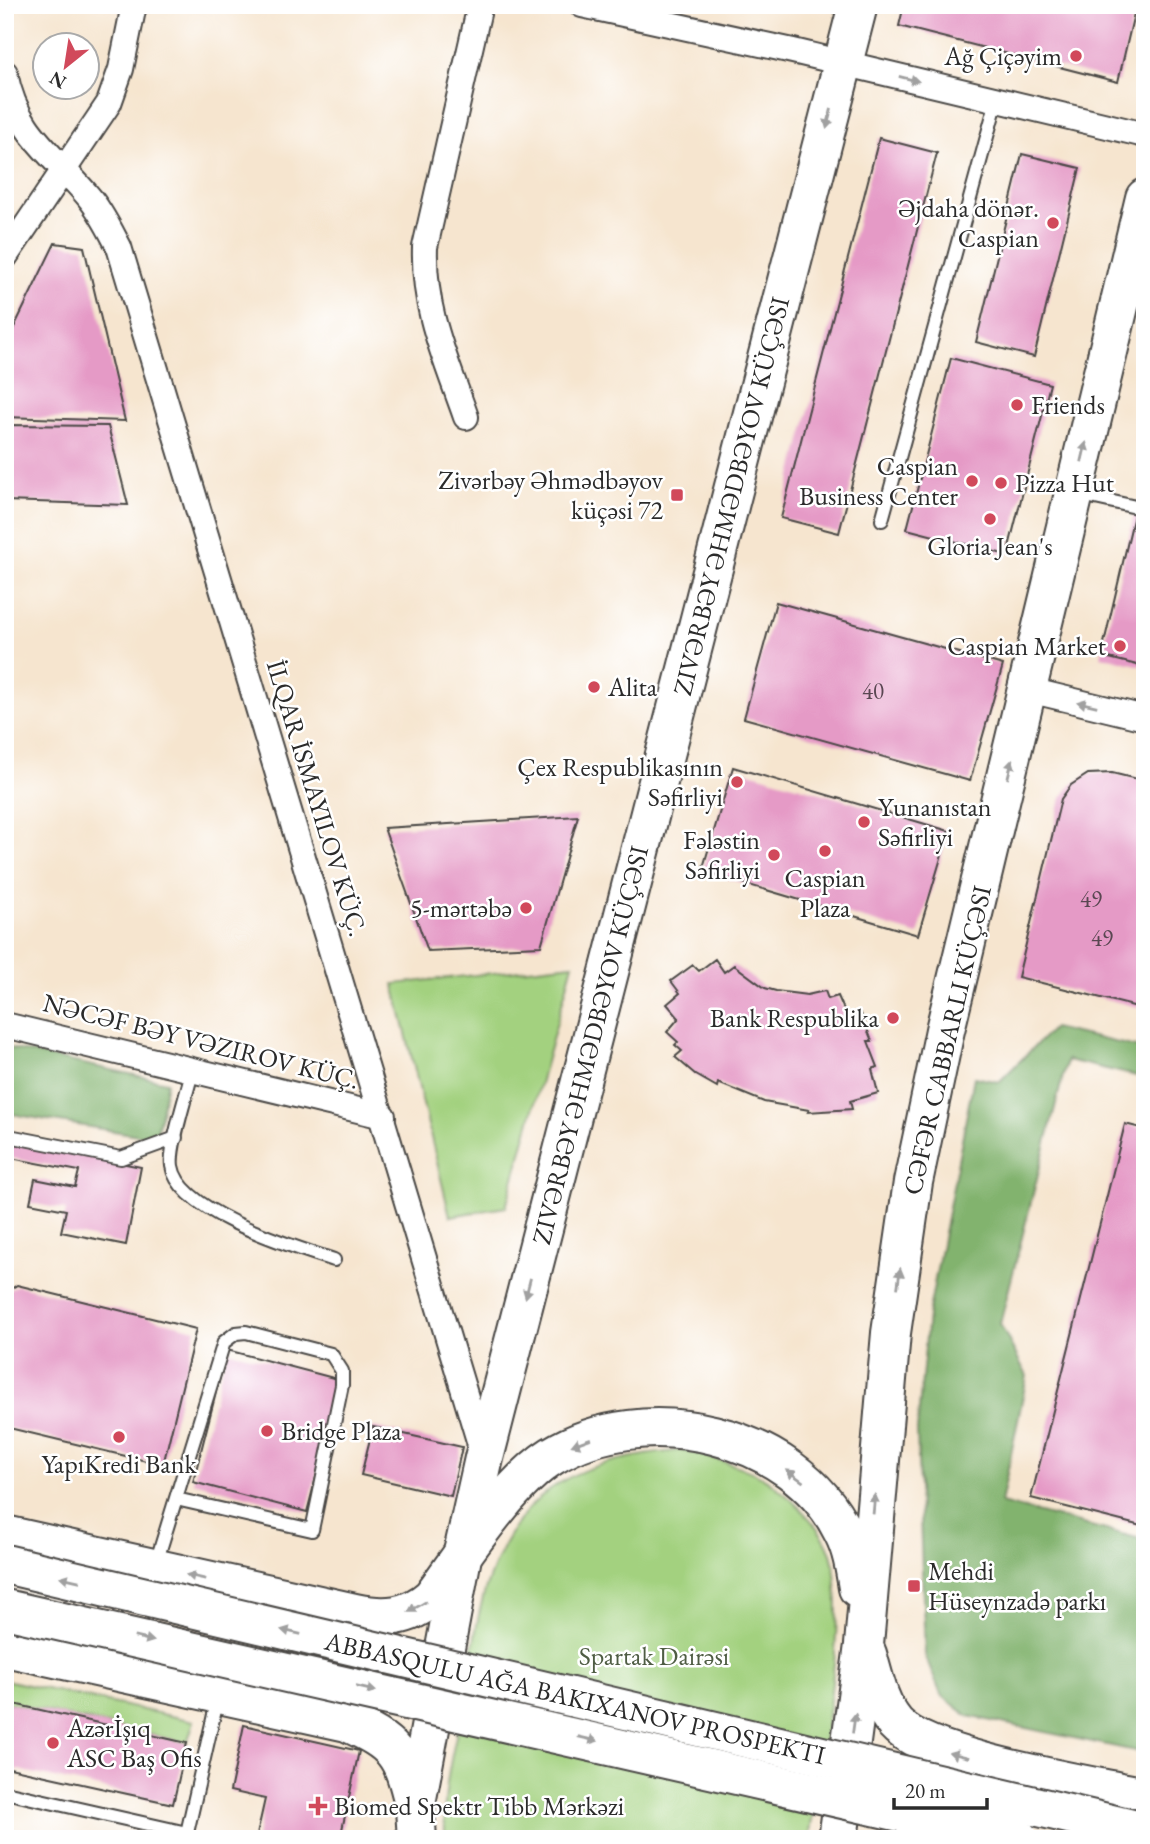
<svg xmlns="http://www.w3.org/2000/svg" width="1150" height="1844" font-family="'EB Garamond',serif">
	<rect width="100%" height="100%" fill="#fff"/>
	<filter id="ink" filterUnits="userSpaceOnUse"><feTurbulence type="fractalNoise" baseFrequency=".0143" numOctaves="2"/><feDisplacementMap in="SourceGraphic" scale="14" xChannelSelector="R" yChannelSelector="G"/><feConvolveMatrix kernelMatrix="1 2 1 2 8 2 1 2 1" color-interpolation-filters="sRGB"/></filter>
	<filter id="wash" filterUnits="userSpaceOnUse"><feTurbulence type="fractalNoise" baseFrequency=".00686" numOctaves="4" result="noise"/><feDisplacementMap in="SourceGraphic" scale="28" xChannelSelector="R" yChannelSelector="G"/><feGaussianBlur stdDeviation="1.57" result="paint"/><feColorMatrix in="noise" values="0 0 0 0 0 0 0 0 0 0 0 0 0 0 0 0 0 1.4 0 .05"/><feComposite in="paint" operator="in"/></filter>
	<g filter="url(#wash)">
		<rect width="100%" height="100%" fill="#f6e5cf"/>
		<g fill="#a3d17f" stroke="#677e55" stroke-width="2">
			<polygon points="573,964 506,1207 450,1216 394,984"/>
			<path d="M685,1450C712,1459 751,1467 774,1485C792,1499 817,1523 827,1544C854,1596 818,1776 809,1839H446C439,1795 457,1735 466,1691C473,1654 476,1612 490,1576C527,1478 586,1460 685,1450Z"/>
			<polygon points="5,1680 194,1721 187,1743 5,1702"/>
		</g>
		<g fill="#82b36e" stroke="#566f4c" stroke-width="2">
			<polygon points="1053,1028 1145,1049 1145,1078 1067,1060 1000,1324 1027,1376 1001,1503 1145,1540 1145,1753 968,1716 941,1695 925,1655 917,1430 928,1316 974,1077 999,1082"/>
			<polygon points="5,1047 167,1082 156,1138 5,1113"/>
		</g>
		<g id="blocks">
			<g fill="#e59ac6">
				<polygon points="904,5 1136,5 1118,82 899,26"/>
				<polygon points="879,138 937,153 839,533 781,518"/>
				<polygon points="1022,154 1080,168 1034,357 976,342"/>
				<polygon points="55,243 84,247 125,421 5,417 5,346"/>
				<polygon points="951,358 1050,384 1007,555 907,529"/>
				<polygon points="5,425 108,426 128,505 5,501"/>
				<polygon points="1135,511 1145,513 1145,667 1101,656"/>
				<polygon points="776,602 1003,665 970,781 744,718"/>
				<polygon points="733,767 949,831 918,935 702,871"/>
				<polygon points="1112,773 1145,781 1145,1009 1018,977 1061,799 1071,785 1088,774"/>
				<polygon points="578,816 541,946 428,951 384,828"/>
				<polygon points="715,959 724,972 734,965 765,988 776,991 807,995 825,991 828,999 838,996 848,1019 861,1014 872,1041 868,1041 878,1067 872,1069 878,1093 850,1101 852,1109 808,1112 809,1110 764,1102 718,1083 717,1087 696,1075 675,1057 682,1051 675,1045 678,1042 667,1032 679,1018 667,1004 680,993 671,981 693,965 699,971"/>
				<polygon points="1125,1124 1145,1129 1145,1527 1031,1498"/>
				<polygon points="5,1140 141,1167 126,1245 61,1232 66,1210 30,1203 35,1179 75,1187 79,1171 5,1157"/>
				<polygon points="17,1285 196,1329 163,1465 5,1427 5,1293"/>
				<polygon points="227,1350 341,1380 307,1512 193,1482"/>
				<polygon points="373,1427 462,1447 451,1496 361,1475"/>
				<polygon points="5,1702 187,1743 173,1804 5,1767"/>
				<polygon points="244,1725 359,1751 340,1839 256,1839 265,1799 230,1791"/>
			</g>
		</g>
	</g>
	<g filter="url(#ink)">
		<use href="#blocks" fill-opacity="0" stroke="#494744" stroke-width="2"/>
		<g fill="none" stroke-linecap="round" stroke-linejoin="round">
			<defs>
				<g id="lane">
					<polyline points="1077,494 1145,509"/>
					<polyline points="882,520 997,100"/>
					<path d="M192,1072C187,1094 169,1147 172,1166C179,1213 295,1247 334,1260"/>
					<polyline points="14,1137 121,1158 176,1138"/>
					<polyline points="156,1563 224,1342 236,1333 246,1332 331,1354 342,1371 342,1385 312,1530 176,1499"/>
					<polyline points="5,1792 187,1833 218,1697"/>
				</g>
				<g id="street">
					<polyline points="582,5 793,51 1145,135"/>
					<path d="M5,73C16,133 52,153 88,196C101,211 110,230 119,247L483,1454"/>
					<polyline points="5,257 109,103 121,69 134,5"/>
					<path d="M466,417C445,357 423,311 425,247L480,5"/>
					<polyline points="1029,690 1145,718"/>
					<polyline points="5,1025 383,1116"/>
				</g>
				<g id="primary">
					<path d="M5,1535L355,1613C385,1619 408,1618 432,1597C463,1555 509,1483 552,1456C644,1399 795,1432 843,1532C852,1549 855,1569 858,1588"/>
					<path d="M5,1647L347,1722C395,1744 402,1753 414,1804"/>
					<path d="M867,1654C874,1678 879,1704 895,1723C927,1760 1091,1785 1145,1797"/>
					<polyline points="417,1839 415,1809 462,1557 484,1458 858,5"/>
					<polyline points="838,1839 864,1645 891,1333 913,1182 945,1030 1145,198"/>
				</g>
			</defs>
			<use href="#lane" stroke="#494744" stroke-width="16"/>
			<use href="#street" stroke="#494744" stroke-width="28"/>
			<use href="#primary" stroke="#494744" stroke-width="42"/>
			<use href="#lane" stroke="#fff" stroke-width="12"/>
			<use href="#street" stroke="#fff" stroke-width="24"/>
			<use href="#primary" stroke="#fff" stroke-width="38"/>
			<defs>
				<g id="primary-bridge">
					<polyline points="5,1564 1145,1832"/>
					<polyline points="5,1609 1019,1839"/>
				</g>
			</defs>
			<use href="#primary-bridge" stroke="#494744" stroke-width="42" stroke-linecap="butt"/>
			<use href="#primary-bridge" stroke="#fff" stroke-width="38"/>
		</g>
		<defs><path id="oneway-solid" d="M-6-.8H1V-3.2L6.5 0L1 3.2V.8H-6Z" transform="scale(1.75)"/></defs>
		<g fill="#a0a0a0">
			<use href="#oneway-solid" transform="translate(909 79) rotate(14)"/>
			<use href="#oneway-solid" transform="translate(829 119) rotate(104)"/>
			<use href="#oneway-solid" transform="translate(1084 452) rotate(-77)"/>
			<use href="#oneway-solid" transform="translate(1087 704) rotate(-167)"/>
			<use href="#oneway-solid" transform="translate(1010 769) rotate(-76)"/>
			<use href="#oneway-solid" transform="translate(899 1278) rotate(-82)"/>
			<use href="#oneway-solid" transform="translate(528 1288) rotate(104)"/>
			<use href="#oneway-solid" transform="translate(581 1442) rotate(160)"/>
			<use href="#oneway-solid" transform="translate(795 1476) rotate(-144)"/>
			<use href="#oneway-solid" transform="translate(874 1504) rotate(-85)"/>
			<use href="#oneway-solid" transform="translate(196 1577) rotate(-167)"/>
			<use href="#oneway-solid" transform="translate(70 1579) rotate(-167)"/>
			<use href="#oneway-solid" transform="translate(417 1607) rotate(150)"/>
			<use href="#oneway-solid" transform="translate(291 1632) rotate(-167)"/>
			<use href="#oneway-solid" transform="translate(144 1639) rotate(13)"/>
			<use href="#oneway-solid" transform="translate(366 1689) rotate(13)"/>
			<use href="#oneway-solid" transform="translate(854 1723) rotate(-82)"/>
			<use href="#oneway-solid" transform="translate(588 1739) rotate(13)"/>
			<use href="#oneway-solid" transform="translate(959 1755) rotate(-166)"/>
		</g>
	</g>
	<g fill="#d1495b" stroke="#fff" stroke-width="2.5">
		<circle cx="1076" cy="56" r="7"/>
		<circle cx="1053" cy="223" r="7"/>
		<circle cx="1017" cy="405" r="7"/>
		<circle cx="972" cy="481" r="7"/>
		<circle cx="1001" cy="483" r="7"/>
		<rect x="670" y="488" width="14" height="14" rx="3.5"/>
		<circle cx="990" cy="519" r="7"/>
		<circle cx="1120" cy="646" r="7"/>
		<circle cx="594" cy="687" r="7"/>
		<circle cx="737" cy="782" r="7"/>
		<circle cx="864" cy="822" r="7"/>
		<circle cx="825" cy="851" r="7"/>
		<circle cx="774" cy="855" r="7"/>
		<circle cx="526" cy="908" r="7"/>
		<circle cx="893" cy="1018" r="7"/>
		<circle cx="267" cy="1431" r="7"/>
		<circle cx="119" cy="1437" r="7"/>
		<rect x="907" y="1579" width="14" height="14" rx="3.5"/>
		<circle cx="53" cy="1743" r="7"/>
		<path d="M314.5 1795.5h7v7h7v7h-7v7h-7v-7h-7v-7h7z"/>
	</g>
	<g text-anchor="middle" stroke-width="5" stroke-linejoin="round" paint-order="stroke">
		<g font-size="23" fill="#5a4752">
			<text x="873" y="699">40</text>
			<text x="1091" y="907">49</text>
			<text x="1102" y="946">49</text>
		</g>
		<g font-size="26" fill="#2b2b2b" stroke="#fff" text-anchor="end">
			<text x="1062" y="65">Ağ Çiçəyim</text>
			<text x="1039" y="217">Əjdaha dönər.<tspan x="1039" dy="30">Caspian</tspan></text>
			<text x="1031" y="414" text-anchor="start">Friends</text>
			<text x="958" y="475">Caspian<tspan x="958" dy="30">Business Center</tspan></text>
			<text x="663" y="489">Zivərbəy Əhmədbəyov<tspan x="663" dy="30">küçəsi 72</tspan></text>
			<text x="1015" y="492" text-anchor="start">Pizza Hut</text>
			<text x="990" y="555" text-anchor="middle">Gloria Jean's</text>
			<text x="1106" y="655">Caspian Market</text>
			<text x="608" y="696" text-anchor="start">Alita</text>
			<text x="723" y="776">Çex Respublikasının<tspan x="723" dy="30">Səfirliyi</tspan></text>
			<text x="878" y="816" text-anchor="start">Yunanıstan<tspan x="878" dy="30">Səfirliyi</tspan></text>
			<text x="760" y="849">Fələstin<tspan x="760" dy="30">Səfirliyi</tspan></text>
			<text x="825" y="887" text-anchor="middle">Caspian<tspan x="825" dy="30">Plaza</tspan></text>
			<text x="512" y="917">5-mərtəbə</text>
			<text x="879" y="1027">Bank Respublika</text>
			<text x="281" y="1440" text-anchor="start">Bridge Plaza</text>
			<text x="119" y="1473" text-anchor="middle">YapıKredi Bank</text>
			<text x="928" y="1580" text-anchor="start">Mehdi<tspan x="928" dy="30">Hüseynzadə parkı</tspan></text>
			<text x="67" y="1737" text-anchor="start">Azərİşıq<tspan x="67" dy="30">ASC Baş Ofis</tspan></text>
			<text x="334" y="1815" text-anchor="start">Biomed Spektr Tibb Mәrkәzi</text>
		</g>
		<g font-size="26" fill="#2b2b2b" stroke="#fff">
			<text transform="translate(731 496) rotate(-76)" y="9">ZIVƏRBƏY ƏHMƏDBƏYOV KÜÇƏSI</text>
			<text transform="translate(317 798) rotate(73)" y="9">İLQAR İSMAYILOV KÜÇ.</text>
			<text transform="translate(947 1040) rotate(-77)" y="9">CƏFƏR CABBARLI KÜÇƏSI</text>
			<text transform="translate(201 1041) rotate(14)" y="9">NƏCƏF BƏY VƏZIROV KÜÇ.</text>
			<text transform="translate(590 1045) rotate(-76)" y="9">ZIVƏRBƏY ƏHMƏDBƏYOV KÜÇƏSI</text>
			<text transform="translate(575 1698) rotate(13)" y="9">ABBASQULU AĞA BAKIXANOV PROSPEKTI</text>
		</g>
		<g font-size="26" fill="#4f5d44" stroke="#fff">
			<text x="654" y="1665">Spartak Dairəsi</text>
		</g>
	</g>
	<rect width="1150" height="1844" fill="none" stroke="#fff" stroke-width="28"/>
	<g transform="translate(66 66) rotate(210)"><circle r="33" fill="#ffffff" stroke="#aaaaaa" stroke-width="2"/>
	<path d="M0-5L12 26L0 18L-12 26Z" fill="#d1495b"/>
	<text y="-10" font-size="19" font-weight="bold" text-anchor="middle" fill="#2b2b2b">N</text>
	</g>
	<path d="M894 1798v10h93v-10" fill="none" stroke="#2b2b2b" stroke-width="3.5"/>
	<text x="905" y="1798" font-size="21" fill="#2b2b2b" stroke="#ffffff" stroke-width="5" paint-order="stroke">20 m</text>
</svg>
